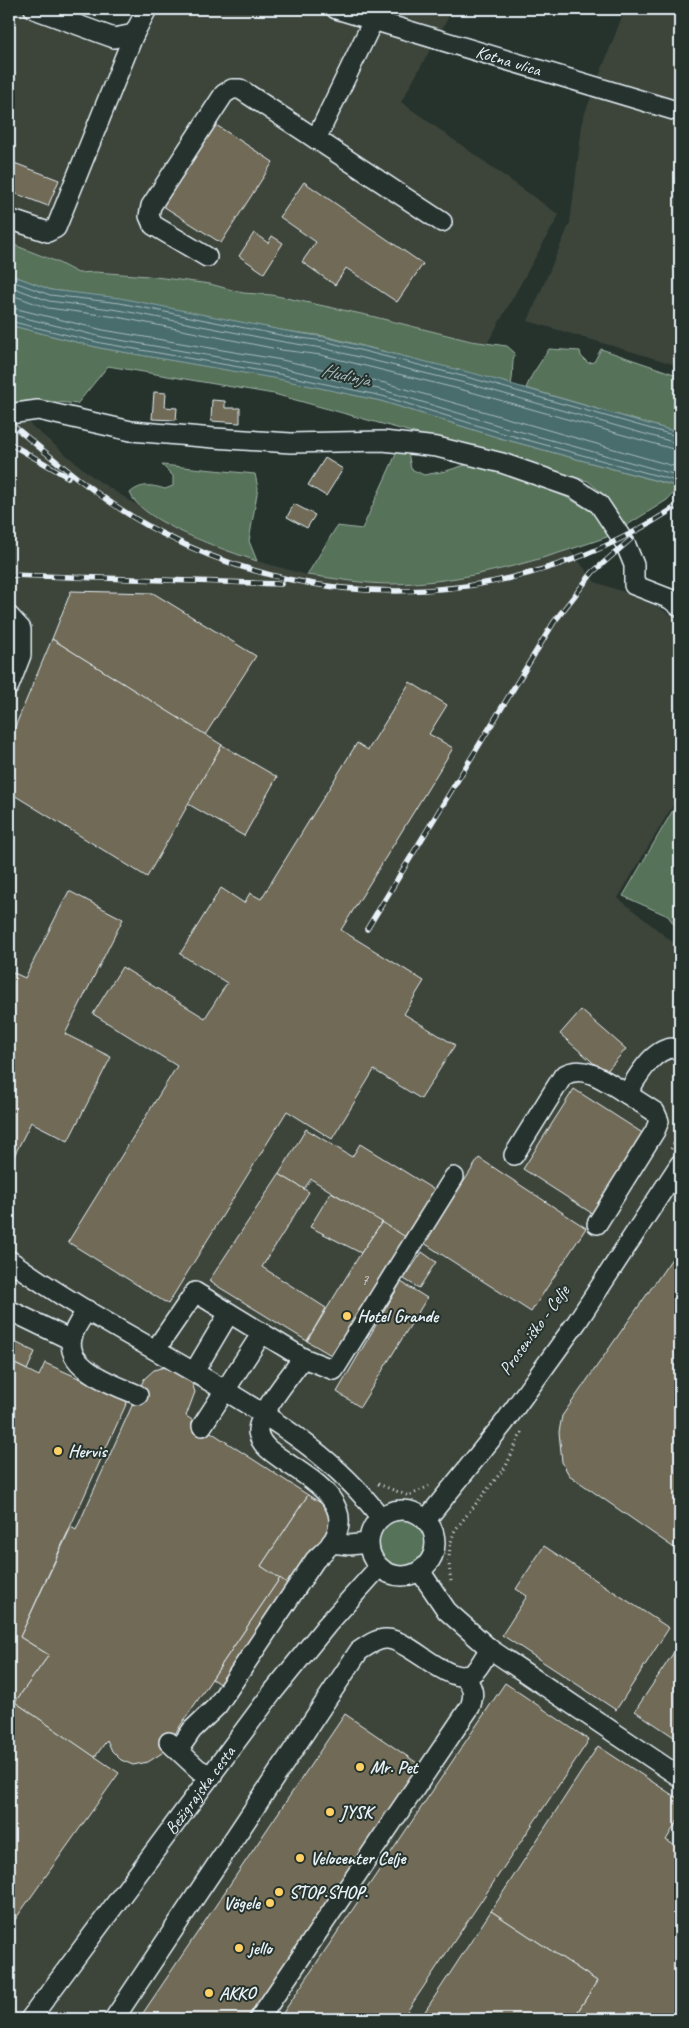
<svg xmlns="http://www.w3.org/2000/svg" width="689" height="2028" font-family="Caveat,sans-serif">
	<rect width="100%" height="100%" fill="#26332d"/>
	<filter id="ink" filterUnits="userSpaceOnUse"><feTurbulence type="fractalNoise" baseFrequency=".02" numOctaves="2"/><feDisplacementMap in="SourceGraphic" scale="10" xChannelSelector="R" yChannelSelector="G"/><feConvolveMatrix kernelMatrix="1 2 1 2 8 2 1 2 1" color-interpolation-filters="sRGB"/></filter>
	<g filter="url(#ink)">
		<g fill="#3c443a">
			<polygon points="9,9 67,9 117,28 133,23 144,9 453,9 401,102 559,215 487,344 272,295 243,293 210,284 148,276 95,272 78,273 55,261 9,243"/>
			<polygon points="625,9 680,9 680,366 528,321 570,223 583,118"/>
			<polygon points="9,407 94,478 157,518 200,541 257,561 307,575 388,584 430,582 505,567 570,550 595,582 647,600 680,621 680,793 618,898 680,948 680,2019 9,2019"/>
		</g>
		<g fill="#567259" stroke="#9fb2a8">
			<path d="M9,243L55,261L78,273L95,272L148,276L210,284L243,293L272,295L371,316L471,341L507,346L515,353C511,363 514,373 511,384L324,336L286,331L119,299L51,290L9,274Z"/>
			<polygon points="9,325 100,348 275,378 381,401 500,438 679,487 667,500 621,529 603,494 588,481 274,394 108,366 77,404 38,400 9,403"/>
			<polygon points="549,349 580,351 581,356 588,363 594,362 601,349 680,376 680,433 526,388 532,375"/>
			<path d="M397,452H408L411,469L424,475L446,471L472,463L520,478L566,497L601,517L609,531L607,537C538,561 464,583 391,584C363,584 334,578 307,575L337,526L362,529Z"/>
			<path d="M162,465L255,474L258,488L249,541L257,561C227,551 141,522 130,493C141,483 152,485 165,489L173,486V476Z"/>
			<polygon points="680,798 680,933 668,916 623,896"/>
			<circle cx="402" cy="1543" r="24"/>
		</g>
		<polygon fill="#486c6c" stroke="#88a1a4" points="9,274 51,290 120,298 286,331 324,337 476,374 680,433 680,487 500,438 381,401 278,379 100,348 9,325"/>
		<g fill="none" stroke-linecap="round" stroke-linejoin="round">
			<g stroke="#a8bcc0" stroke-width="1">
				<polyline points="9,280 50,295 120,303 285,336 324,341 474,379 680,437"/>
				<polyline points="9,286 49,301 119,310 284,342 322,348 473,385 680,444"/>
				<polyline points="9,294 48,308 117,317 282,350 321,355 471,392 680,451"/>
				<polyline points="9,307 103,330 282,360 385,383 680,468"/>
				<polyline points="9,314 102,337 281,368 383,390 504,427 680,476"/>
				<polyline points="9,321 101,343 279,374 382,396 502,433 680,482"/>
			</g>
		</g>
		<g fill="#6f6a57" stroke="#e8f1f8">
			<polygon points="216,125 273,162 221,243 163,206"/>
			<polygon points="9,161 59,180 48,206 9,191"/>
			<polygon points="304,182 423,264 397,302 346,268 335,285 302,262 316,242 280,217"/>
			<polygon points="254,233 268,243 272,236 283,243 264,273 239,256"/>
			<polygon points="154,392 166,393 165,407 177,408 176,420 152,419"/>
			<polygon points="212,400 225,401 225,408 240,408 240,423 211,421"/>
			<polygon points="325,458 343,469 326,496 308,485"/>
			<polygon points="294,504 315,515 307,528 287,517"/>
			<polygon points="71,591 153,593 256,656 205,735 52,639"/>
			<polygon points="52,639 222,745 147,877 9,792 9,741"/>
			<polygon points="410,682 447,705 429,734 453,748 341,930 424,981 404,1014 455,1045 421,1099 374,1070 332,1139 287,1111 168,1304 68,1242 177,1066 93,1014 122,967 205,1018 227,983 180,954 221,888 244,903 250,893 261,899 357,743 368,750"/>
			<polygon points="222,745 277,777 244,836 188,804"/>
			<polygon points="69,891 123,919 65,1034 111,1057 68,1141 31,1122 12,1160 9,1159 9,979 12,972 25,978"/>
			<polygon points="581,1010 626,1049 605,1073 560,1034"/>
			<polygon points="574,1089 644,1134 593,1214 523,1169"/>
			<polygon points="306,1129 352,1157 360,1144 436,1191 407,1239 311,1179 304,1189 279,1174"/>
			<polygon points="479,1158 586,1228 531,1312 424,1243"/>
			<polygon points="279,1174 309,1192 262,1267 326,1308 307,1341 209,1281"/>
			<polygon points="331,1192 382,1222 361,1253 310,1227"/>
			<polygon points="382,1222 412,1241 338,1359 307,1341 361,1253"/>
			<polygon points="680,1247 680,1552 569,1475 562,1462 559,1432 562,1416"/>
			<polygon points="422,1252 436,1262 419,1288 404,1279"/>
			<polygon points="401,1282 427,1298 360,1407 337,1392"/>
			<polygon points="9,1339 35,1352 27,1370 9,1361"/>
			<polygon points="9,1361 39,1376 45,1363 128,1400 20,1637 49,1655 15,1702 119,1773 9,1928"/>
			<polygon points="168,1366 191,1380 195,1392 186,1416 308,1495 261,1566 280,1578 162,1753 148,1762 133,1765 121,1760 112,1751 107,1740 95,1757 15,1702 49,1655 20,1637 71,1527 76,1530 144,1379 154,1370"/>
			<polygon points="308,1495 329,1508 334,1524 292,1587 261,1566"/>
			<polygon points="544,1546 669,1628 616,1710 502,1635 527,1596 516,1589"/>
			<polygon points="280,1578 292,1587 224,1687 212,1679"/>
			<polygon points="680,1643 680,1741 635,1711"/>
			<polygon points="505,1683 589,1740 402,2019 279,2019"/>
			<polygon points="345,1714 420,1765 249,2019 139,2019"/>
			<polygon points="598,1746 680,1800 680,1817 666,1840 680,1849 680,2019 573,2019 597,1981 491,1911"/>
			<polygon points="491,1911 597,1981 573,2019 420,2019"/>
		</g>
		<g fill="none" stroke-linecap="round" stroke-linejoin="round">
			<defs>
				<g id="minor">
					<polyline points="34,9 114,38 134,34 147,9"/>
					<path id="s1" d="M336,9L680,112"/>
					<polyline points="373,21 316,139 442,222"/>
					<polyline points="9,219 48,232 56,228 134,34"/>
					<polyline points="207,257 153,225 149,216 151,206 224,94 232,89 240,89 316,139"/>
					<polyline points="9,414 38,410 131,431 214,438 291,443 383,441 437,447 502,463 574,488 599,504 625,543 634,565 634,585 670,599 680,607"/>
					<polyline points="9,616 21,629 21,655 9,686"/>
					<path d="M514,1155L563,1076C584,1062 608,1083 627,1094"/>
					<path d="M597,1224L655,1131L659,1121L655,1112L627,1094C637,1077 656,1042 680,1049"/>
					<path d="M9,1260C77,1309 154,1348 226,1391C284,1426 339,1462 380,1517"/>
					<polyline points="9,1310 71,1340"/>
					<path d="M87,1310C81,1319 74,1328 72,1338C64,1369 118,1386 138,1395"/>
					<polyline points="156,1349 195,1292 303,1358 334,1370 454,1177"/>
					<polyline points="194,1372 229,1313"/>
					<polyline points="202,1426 262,1333"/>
					<circle cx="402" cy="1543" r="33"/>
					<polyline points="426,1520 504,1423 577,1322 680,1164"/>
					<polyline points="331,1543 349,1545 368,1543"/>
					<polyline points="420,1571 447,1611 490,1649 680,1777"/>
					<polyline points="169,1742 198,1769 212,1776"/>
					<path d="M179,1749L192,1730L217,1706L315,1560C320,1555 327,1549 331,1544C359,1503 307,1477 280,1458C270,1451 260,1444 258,1432C256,1417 293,1372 303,1358"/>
					<path id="s2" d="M30,2019L272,1693L327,1625L379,1567"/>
					<path d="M114,2019L359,1651C367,1646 377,1638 387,1639C412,1640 453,1692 475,1671C481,1665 485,1655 490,1649"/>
					<path d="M259,2019L470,1707C475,1694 473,1687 464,1676"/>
				</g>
			</defs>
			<use href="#minor" stroke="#e8f1f8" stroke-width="22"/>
			<g stroke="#e8f1f8" stroke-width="3" stroke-dasharray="1 4" stroke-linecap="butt">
				<polyline points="671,1149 680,1134"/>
				<polyline points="378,1484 409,1496 429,1486"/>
				<path d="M451,1581C448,1562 448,1547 455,1530L506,1466L523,1429"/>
			</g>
			<use href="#minor" stroke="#26332d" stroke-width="19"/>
			<defs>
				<g id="rail">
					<path d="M9,422C57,462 105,504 161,533C325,619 526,609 680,504"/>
					<polyline points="9,443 68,477"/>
					<polyline points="9,575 281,584"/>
					<polyline points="367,929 554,622 593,572 631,539"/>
				</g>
			</defs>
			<use href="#rail" stroke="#e8f1f8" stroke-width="5.5"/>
			<use href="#rail" stroke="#26332d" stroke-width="4" stroke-dasharray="11" stroke-linecap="butt"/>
		</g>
	</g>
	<g fill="#ffd166" stroke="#26332d" stroke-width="2">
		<circle cx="347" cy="1316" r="5"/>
		<circle cx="58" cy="1451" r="5"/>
		<circle cx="360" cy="1767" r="5"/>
		<circle cx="330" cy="1812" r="5"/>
		<circle cx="300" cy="1858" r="5"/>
		<circle cx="279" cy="1892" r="5"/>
		<circle cx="270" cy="1903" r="5"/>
		<circle cx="239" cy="1948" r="5"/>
		<circle cx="209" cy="1993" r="5"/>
	</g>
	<g text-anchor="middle" stroke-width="4" stroke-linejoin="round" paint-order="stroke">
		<g font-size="15" fill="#cacfd0">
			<text x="365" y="1285">7</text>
		</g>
		<g font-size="18" fill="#e8f1f8" stroke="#26332d">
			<text dy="6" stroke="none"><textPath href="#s1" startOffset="180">Kotna ulica</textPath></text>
			<text transform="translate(534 1330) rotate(-54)" y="6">Proseniško - Celje</text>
			<text dy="6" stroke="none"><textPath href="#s2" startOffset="285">Bežigrajska cesta</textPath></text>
		</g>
		<g font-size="18" font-weight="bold" fill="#e8f1f8" stroke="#26332d" text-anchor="start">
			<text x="357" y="1322">Hotel Grande</text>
			<text x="68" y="1457">Hervis</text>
			<text x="370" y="1773">Mr. Pet</text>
			<text x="340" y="1818">JYSK</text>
			<text x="310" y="1864">Velocenter Celje</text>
			<text x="289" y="1898">STOP.SHOP.</text>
			<text x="260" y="1909" text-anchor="end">Vögele</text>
			<text x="249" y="1954">jello</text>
			<text x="219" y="1999">AKKO</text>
		</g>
		<g font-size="19" font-style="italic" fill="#a8bcc0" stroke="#26332d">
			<text transform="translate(346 374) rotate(13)" y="7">Hudinja</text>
		</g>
	</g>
	<rect width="689" height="2028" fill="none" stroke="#26332d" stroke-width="30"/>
	<rect x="15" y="15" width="659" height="1998" fill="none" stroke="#e8f1f8" stroke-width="2" filter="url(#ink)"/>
</svg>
